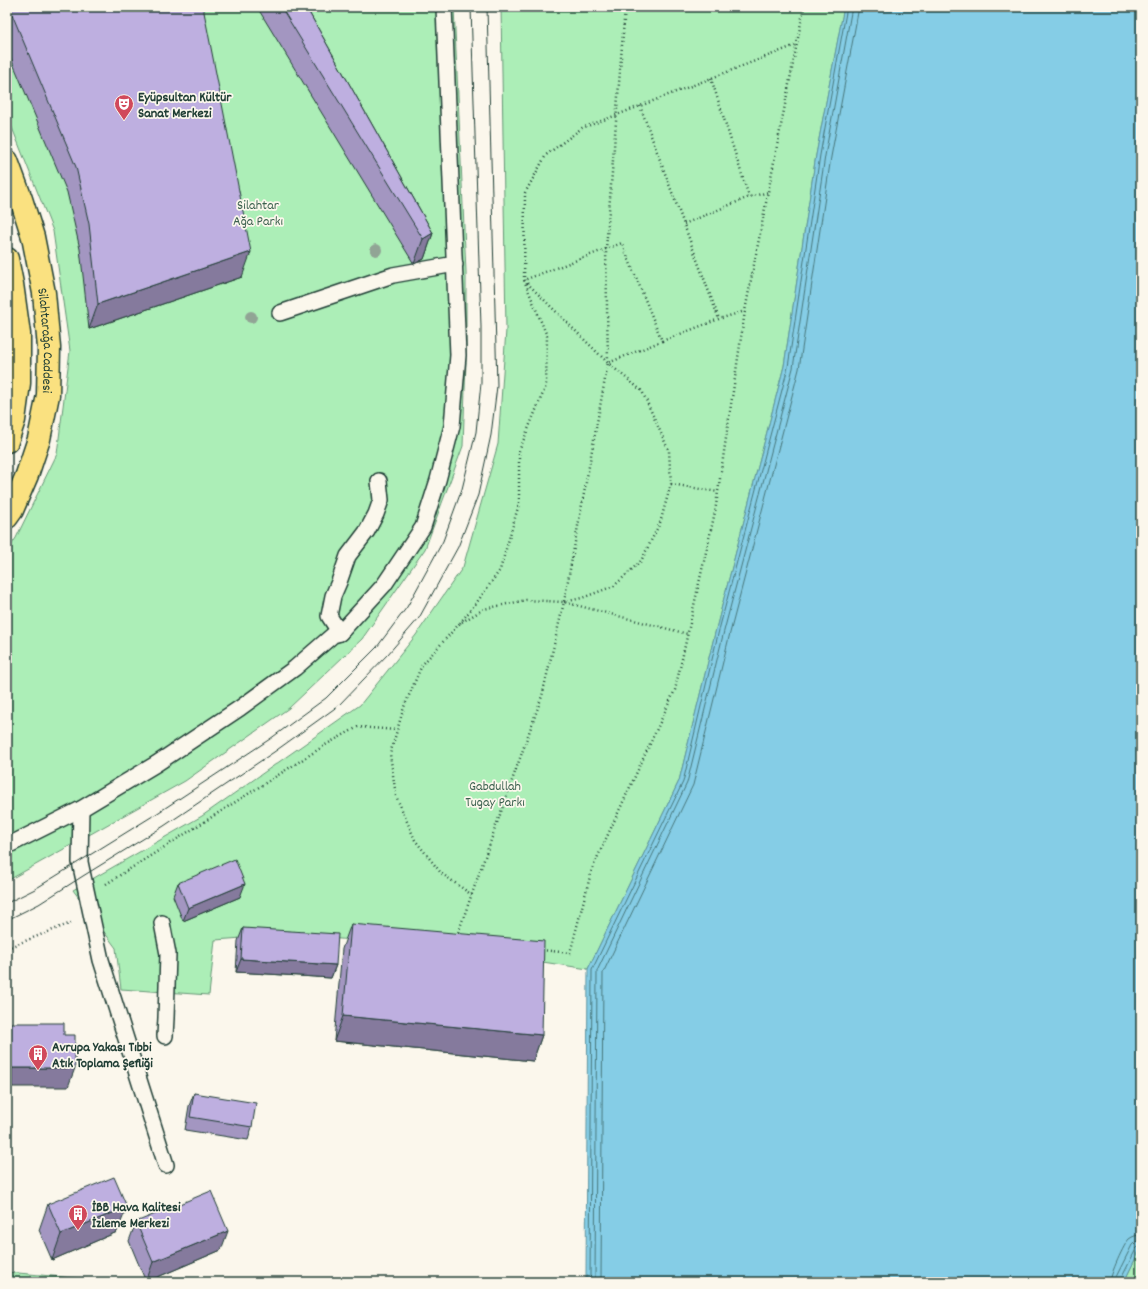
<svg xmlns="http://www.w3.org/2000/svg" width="1148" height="1289" font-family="Dekko,sans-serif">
	<rect width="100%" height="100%" fill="#fbf7ec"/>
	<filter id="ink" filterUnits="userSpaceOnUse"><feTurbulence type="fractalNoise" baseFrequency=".025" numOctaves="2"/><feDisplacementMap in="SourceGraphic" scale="8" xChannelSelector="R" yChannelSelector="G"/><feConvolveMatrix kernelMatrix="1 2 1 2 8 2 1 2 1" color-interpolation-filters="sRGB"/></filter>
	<g filter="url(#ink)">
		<g fill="#aceeb7" stroke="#669676">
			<polygon points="7,7 454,7 466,272 466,361 463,446 425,549 362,639 289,708 185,781 7,881 7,551 16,538 57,454 70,351 53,231 7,115"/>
			<polygon points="501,7 844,7 816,155 784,366 716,629 679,781 588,969 439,946 284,935 215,940 209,995 121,989 116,948 73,890 202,816 360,705 416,635 463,567 498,444 506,330"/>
			<polygon points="1141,1247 1141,1282 1124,1282"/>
			<polygon points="7,1272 118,1282 7,1282"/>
		</g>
		<polygon fill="#85cde6" stroke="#5c939f" points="844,7 1141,7 1141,1247 1124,1282 585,1282 586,1278 588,969 679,781 716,629 784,366 816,155"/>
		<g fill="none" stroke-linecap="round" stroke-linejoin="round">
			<g stroke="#48777b" stroke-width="1">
				<polyline points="589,1282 590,1278 592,970 683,782 719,630 788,367 820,155 847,7"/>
				<polyline points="595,1282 597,971 687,783 724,631 793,368 825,156 852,7"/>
				<polyline points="601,1282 603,973 693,785 730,633 799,369 831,157 859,7"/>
				<path d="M1110,1282C1110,1275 1124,1244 1129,1239C1133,1236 1137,1235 1141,1235"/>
				<polyline points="1116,1282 1116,1277 1132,1245 1135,1242 1141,1241"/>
				<polyline points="1121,1282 1121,1279 1136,1249 1138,1247 1141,1246"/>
			</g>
			<defs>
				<g id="service">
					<polyline points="280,313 393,275 455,264"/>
					<polyline points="340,633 329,616 333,596 339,582 348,556 367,531 376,514 381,500 379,481"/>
					<polyline points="81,809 80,862 101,960 166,1165"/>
					<polyline points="7,846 81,809 156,764 240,708 295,668 333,635 340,633 384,585 423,527 438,480 452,426 458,355 444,7"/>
					<polyline points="162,923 168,954 166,1018 165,1036"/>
				</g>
				<g id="primary">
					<path id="s1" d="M7,161L21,199L33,237L44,293L49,348L48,395L39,439L27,475L12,510L7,517"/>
					<polyline points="7,259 12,284 19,334 19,383 14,420 7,441"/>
				</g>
			</defs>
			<use href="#service" stroke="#1f3d34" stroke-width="18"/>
			<use href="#primary" stroke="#1f3d34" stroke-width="25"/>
			<g stroke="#1f3d34" stroke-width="2.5" stroke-dasharray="1 3" stroke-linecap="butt">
				<polyline points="711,78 749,197"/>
				<polyline points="640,106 719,319"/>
				<polyline points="684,224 749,197 769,192"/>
				<polyline points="662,341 719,319 745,311"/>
				<polyline points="671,484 718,492"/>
				<polyline points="564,602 582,598 614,586 641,561 660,523 671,484 669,451 642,391 608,363 524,280 622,243 662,341 608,363"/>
				<polyline points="460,623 477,602 500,570 519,504 519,451 546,386 547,336 524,280 525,193 546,155 582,128 617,115 796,45"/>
				<polyline points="106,884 327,744 358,727 397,730"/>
				<polyline points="472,895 441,873 415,840 396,796 390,754 404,707 422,665 460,623 484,609 526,600 564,602 688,634"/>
				<polyline points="457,936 542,696 564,602 608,363 606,249 625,7"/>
				<polyline points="7,948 71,923"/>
				<polyline points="542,950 570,953 592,869 675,690 715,512 745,311 804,7"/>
			</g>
			<use href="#service" stroke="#fbf7ec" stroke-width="15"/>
			<use href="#primary" stroke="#fae180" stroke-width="22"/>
			<g stroke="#1f3d34" stroke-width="1">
				<polyline points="7,903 35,889 156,814 270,739 326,698 377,647 407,607 443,541 462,489 476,432 481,383 481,327 471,7"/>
				<polyline points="7,920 39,904 83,876 164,826 274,752 338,706 388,654 419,618 458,547 478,495 491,435 497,386 487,7"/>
			</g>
		</g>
		<g fill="#91a495">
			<circle cx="376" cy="250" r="6"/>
			<circle cx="251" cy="317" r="6"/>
		</g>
		<g fill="#a396c1" stroke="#1f3d34">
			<polygon points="7,7 203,7 242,277 89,329 80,249 67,192 7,49"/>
			<polygon points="257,7 306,7 433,233 424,259 414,264"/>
			<polygon points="178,883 240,897 183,921 173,896"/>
			<polygon points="351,924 542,1035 533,1061 334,1041 342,949"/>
			<polygon points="243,928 336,965 331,978 236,972 238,941"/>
			<polygon points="194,1093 252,1127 248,1140 185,1130 189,1106"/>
			<polygon points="48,1204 117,1232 52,1260 39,1230"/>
			<polygon points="136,1222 221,1250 146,1282 129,1241"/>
		</g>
		<g fill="#857a9d" stroke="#1f3d34">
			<polygon points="433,233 424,259 414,264 423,239"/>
			<polygon points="251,252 242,277 89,329 98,304"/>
			<polygon points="245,884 240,897 183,921 188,908"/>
			<polygon points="241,959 336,965 331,978 236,972"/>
			<polygon points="343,1016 542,1035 533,1061 334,1041"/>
			<polygon points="7,1068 75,1068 68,1087 7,1087"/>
			<polygon points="127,1207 117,1232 52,1260 61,1234"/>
			<polygon points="228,1231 221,1250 146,1282 153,1262"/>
		</g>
		<g fill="#beafe0" stroke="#1f3d34">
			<polygon points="9,7 203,7 251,252 98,304 89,224 76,167"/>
			<polygon points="281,7 306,7 433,233 423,239"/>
			<polygon points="235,859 245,884 188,908 178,883"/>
			<polygon points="351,924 544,941 542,1035 343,1016"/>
			<polygon points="243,928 338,934 336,965 241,959"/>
			<polygon points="7,1023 64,1023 64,1035 75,1035 75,1068 7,1068"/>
			<polygon points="194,1093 256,1103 252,1127 190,1117"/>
			<polygon points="114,1177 127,1207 61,1234 48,1204"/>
			<polygon points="211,1191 228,1231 153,1262 136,1222"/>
		</g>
	</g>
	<defs>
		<symbol id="theatre-pin" viewBox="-11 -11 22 30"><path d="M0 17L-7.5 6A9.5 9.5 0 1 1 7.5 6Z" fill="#d1495b" stroke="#fbf7ec"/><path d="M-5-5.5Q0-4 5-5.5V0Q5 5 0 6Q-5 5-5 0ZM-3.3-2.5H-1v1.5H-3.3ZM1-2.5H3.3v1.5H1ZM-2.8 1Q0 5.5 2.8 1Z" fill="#fff"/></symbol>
		<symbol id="building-pin" viewBox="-11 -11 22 30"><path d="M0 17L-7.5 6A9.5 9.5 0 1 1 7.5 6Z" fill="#d1495b" stroke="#fbf7ec"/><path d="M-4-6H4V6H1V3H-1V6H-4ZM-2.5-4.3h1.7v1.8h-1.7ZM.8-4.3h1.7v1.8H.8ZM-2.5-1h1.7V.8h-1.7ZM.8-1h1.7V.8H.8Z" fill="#fff"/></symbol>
	</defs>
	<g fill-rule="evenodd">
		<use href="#theatre-pin" x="113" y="93" width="22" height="30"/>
		<use href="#building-pin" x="27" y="1043" width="22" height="30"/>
		<use href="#building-pin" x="67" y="1203" width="22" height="30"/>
	</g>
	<g text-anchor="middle" stroke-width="3.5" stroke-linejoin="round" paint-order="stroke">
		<g font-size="14" font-weight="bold" fill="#1f3d34" stroke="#fbf7ec" text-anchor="start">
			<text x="138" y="101">Eyüpsultan Kültür<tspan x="138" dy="16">Sanat Merkezi</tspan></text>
			<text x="52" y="1051">Avrupa Yakası Tıbbi<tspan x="52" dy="16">Atık Toplama Şefliği</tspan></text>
			<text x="92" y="1211">İBB Hava Kalitesi<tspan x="92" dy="16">İzleme Merkezi</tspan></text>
		</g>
		<g font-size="14" fill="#3b604e" stroke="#fbf7ec">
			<text x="258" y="209">Silahtar<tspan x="258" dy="16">Ağa Parkı</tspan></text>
			<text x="495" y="790">Gabdullah<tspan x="495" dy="16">Tugay Parkı</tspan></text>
		</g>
		<g font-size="14" fill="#1f3d34" stroke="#fbf7ec">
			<text dy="5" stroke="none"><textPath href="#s1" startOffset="185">Silahtarağa Caddesi</textPath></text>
		</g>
	</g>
	<rect width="1148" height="1289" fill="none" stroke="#fbf7ec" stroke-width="24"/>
	<rect x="12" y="12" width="1124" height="1265" fill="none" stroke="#1f3d34" stroke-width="1.5" filter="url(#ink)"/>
</svg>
